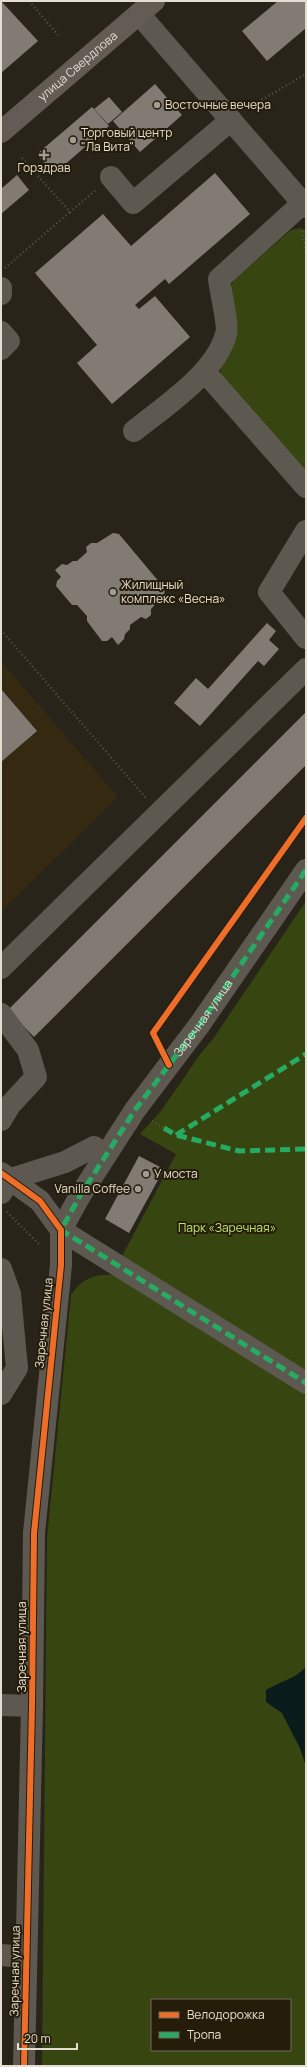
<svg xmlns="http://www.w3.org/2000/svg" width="307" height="2067" font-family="Manrope,sans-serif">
	<rect width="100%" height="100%" fill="#292419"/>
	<polygon fill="#352912" points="1,661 118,797 1,912"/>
	<g fill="#374510" fill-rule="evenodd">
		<polygon points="301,228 306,230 306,476 222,383 220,367 229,289 235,279 291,230"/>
		<path d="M306,901V1667L297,1676L279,1683L282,1713L300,1748L306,1766V2066H42L47,1538L71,1295C80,1280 95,1273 112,1275L176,1154L140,1134L161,1111L201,1053L213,1039ZM152,2000H290V2050H152Z"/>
	</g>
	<path fill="#091b1a" d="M306,1667V1766L300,1748L282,1713L266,1702V1690C281,1681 294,1680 306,1667Z"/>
	<g fill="#827b73">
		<polygon points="1,1 38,41 1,73"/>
		<polygon points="278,1 306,1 306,28 267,61 242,31"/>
		<polygon points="155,84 182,115 140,152 113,121"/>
		<polygon points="109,97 122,112 108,124 94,109"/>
		<polygon points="92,107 109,126 54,174 37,154"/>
		<polygon points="215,173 250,214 169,284 165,279 135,305 139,309 155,296 190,337 112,404 77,363 97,345 35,273 103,214 131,246"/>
		<polygon points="17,175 29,190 1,214 1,189"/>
		<polygon points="113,533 119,534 165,589 164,595 151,609 151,615 146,619 141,617 130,625 130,629 125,634 124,639 118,645 112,637 107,641 102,641 87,621 87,616 77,605 72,605 56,586 57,581 61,577 55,570 62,564 67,565 73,561 77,561 87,552 86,547 91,543 97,543"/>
		<polygon points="267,623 276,631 269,640 279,649 264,666 258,661 200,726 174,703 196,678 208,689"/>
		<polygon points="1,689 37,731 1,762"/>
		<polygon points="306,712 306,765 34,1037 8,1010"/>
		<polygon points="139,1156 164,1169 129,1233 105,1219"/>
	</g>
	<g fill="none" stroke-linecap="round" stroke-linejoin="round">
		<g stroke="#59544d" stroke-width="2.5" stroke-dasharray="1 3" stroke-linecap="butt">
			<polyline points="29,1 58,35"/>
			<polyline points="248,108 306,74"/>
			<polyline points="22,158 70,212 95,191"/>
			<polyline points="302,231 306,253"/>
			<polyline points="5,268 70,212"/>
			<polyline points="1,630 146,798"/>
			<polyline points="152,1121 164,1128"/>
			<polyline points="7,1212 40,1245"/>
		</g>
		<g stroke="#5d5951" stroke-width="22">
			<polyline points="139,14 306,207"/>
			<polyline points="111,177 133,203 231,120"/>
			<polyline points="1,288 1,294"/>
			<polyline points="1,332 9,341 1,349"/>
			<polyline points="205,372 306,487"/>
			<path d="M134,431C165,406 216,373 226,334C229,326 220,290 219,279L303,203"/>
			<polyline points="306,531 269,592 306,638"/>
			<polyline points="1,968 306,669"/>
			<polyline points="1,1014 28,1050 36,1077 10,1105 1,1120"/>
			<polyline points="1,1173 40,1201 61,1230 306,1383"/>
			<polyline points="1,1193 11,1179 65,1162 94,1147"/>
			<polyline points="1,1269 10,1294 17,1368 1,1394"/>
			<polyline points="1,1705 32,1706"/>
			<polyline points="1,1955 26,1957"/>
			<path id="s1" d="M24,2066L32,1706L34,1533L61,1265V1230L81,1194L135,1110L200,1024L306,870"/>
		</g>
		<path stroke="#645b54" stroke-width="22" id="s2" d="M1,132L154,1"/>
		<g stroke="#26ab63" stroke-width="5" stroke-dasharray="10 5" stroke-linecap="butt">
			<polyline points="306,870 200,1024 135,1110 81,1194 61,1230 306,1383"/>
			<polyline points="164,1128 176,1135 239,1151 306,1149"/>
			<polyline points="176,1135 306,1054"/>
		</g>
		<defs>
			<g id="cycleway">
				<polyline points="169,1065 153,1033 306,818"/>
				<polyline points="1,1173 40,1201 61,1230 61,1265 34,1533 32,1706 24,2066"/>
			</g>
		</defs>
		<use href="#cycleway" stroke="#261c0a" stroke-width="8"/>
		<use href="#cycleway" stroke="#ee6e29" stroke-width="6"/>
	</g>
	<g fill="#a39c91" stroke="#261c0a" stroke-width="1.5">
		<circle cx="157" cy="105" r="4"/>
		<circle cx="73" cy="140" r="4"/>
		<path d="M42 149h4v4h4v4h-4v4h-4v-4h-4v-4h4z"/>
		<circle cx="113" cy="592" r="4"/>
		<circle cx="146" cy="1174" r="4"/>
		<circle cx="138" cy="1189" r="4"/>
	</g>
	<g text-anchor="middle" stroke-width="4" stroke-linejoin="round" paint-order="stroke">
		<g font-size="12" fill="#e4ddd2" stroke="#261c0a">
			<text dy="4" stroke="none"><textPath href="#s2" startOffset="101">улица Свердлова</textPath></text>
			<text dy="4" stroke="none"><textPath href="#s1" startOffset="1093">Заречная улица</textPath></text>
			<text transform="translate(44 1323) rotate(-84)" y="4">Заречная улица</text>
			<text transform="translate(22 1647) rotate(-90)" y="4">Заречная улица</text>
			<text transform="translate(15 1971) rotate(-89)" y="4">Заречная улица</text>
		</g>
		<g font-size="12" fill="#e4ddd2" stroke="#261c0a" text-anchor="start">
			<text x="165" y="109">Восточные вечера</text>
			<text x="81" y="137">Торговый центр<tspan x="81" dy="14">"Ла Вита"</tspan></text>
			<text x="44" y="172" text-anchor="middle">Горздрав</text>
			<text x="121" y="589">Жилищный<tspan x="121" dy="14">комплекс «Весна»</tspan></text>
			<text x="154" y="1178">У моста</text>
			<text x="130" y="1193" text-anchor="end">Vanilla Coffee</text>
		</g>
		<g font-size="12" fill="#bde567" stroke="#261c0a">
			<text x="227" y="1232">Парк «Заречная»</text>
		</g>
	</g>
	<rect width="307" height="2067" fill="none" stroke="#e4ddd2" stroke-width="4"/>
	<rect x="151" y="1999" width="140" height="52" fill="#261c0a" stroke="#72695a"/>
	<rect x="159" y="2012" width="20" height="6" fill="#ee6e29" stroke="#72695a"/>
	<text x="187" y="2019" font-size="12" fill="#e4ddd2">Велодорожка</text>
	<rect x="159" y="2032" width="20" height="6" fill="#26ab63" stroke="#72695a"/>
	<text x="187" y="2039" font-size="12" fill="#e4ddd2">Тропа</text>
	<path d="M18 2043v6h59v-6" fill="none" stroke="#e4ddd2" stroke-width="2"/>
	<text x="24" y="2043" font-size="12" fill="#e4ddd2" stroke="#261c0a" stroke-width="3" paint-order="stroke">20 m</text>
</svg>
